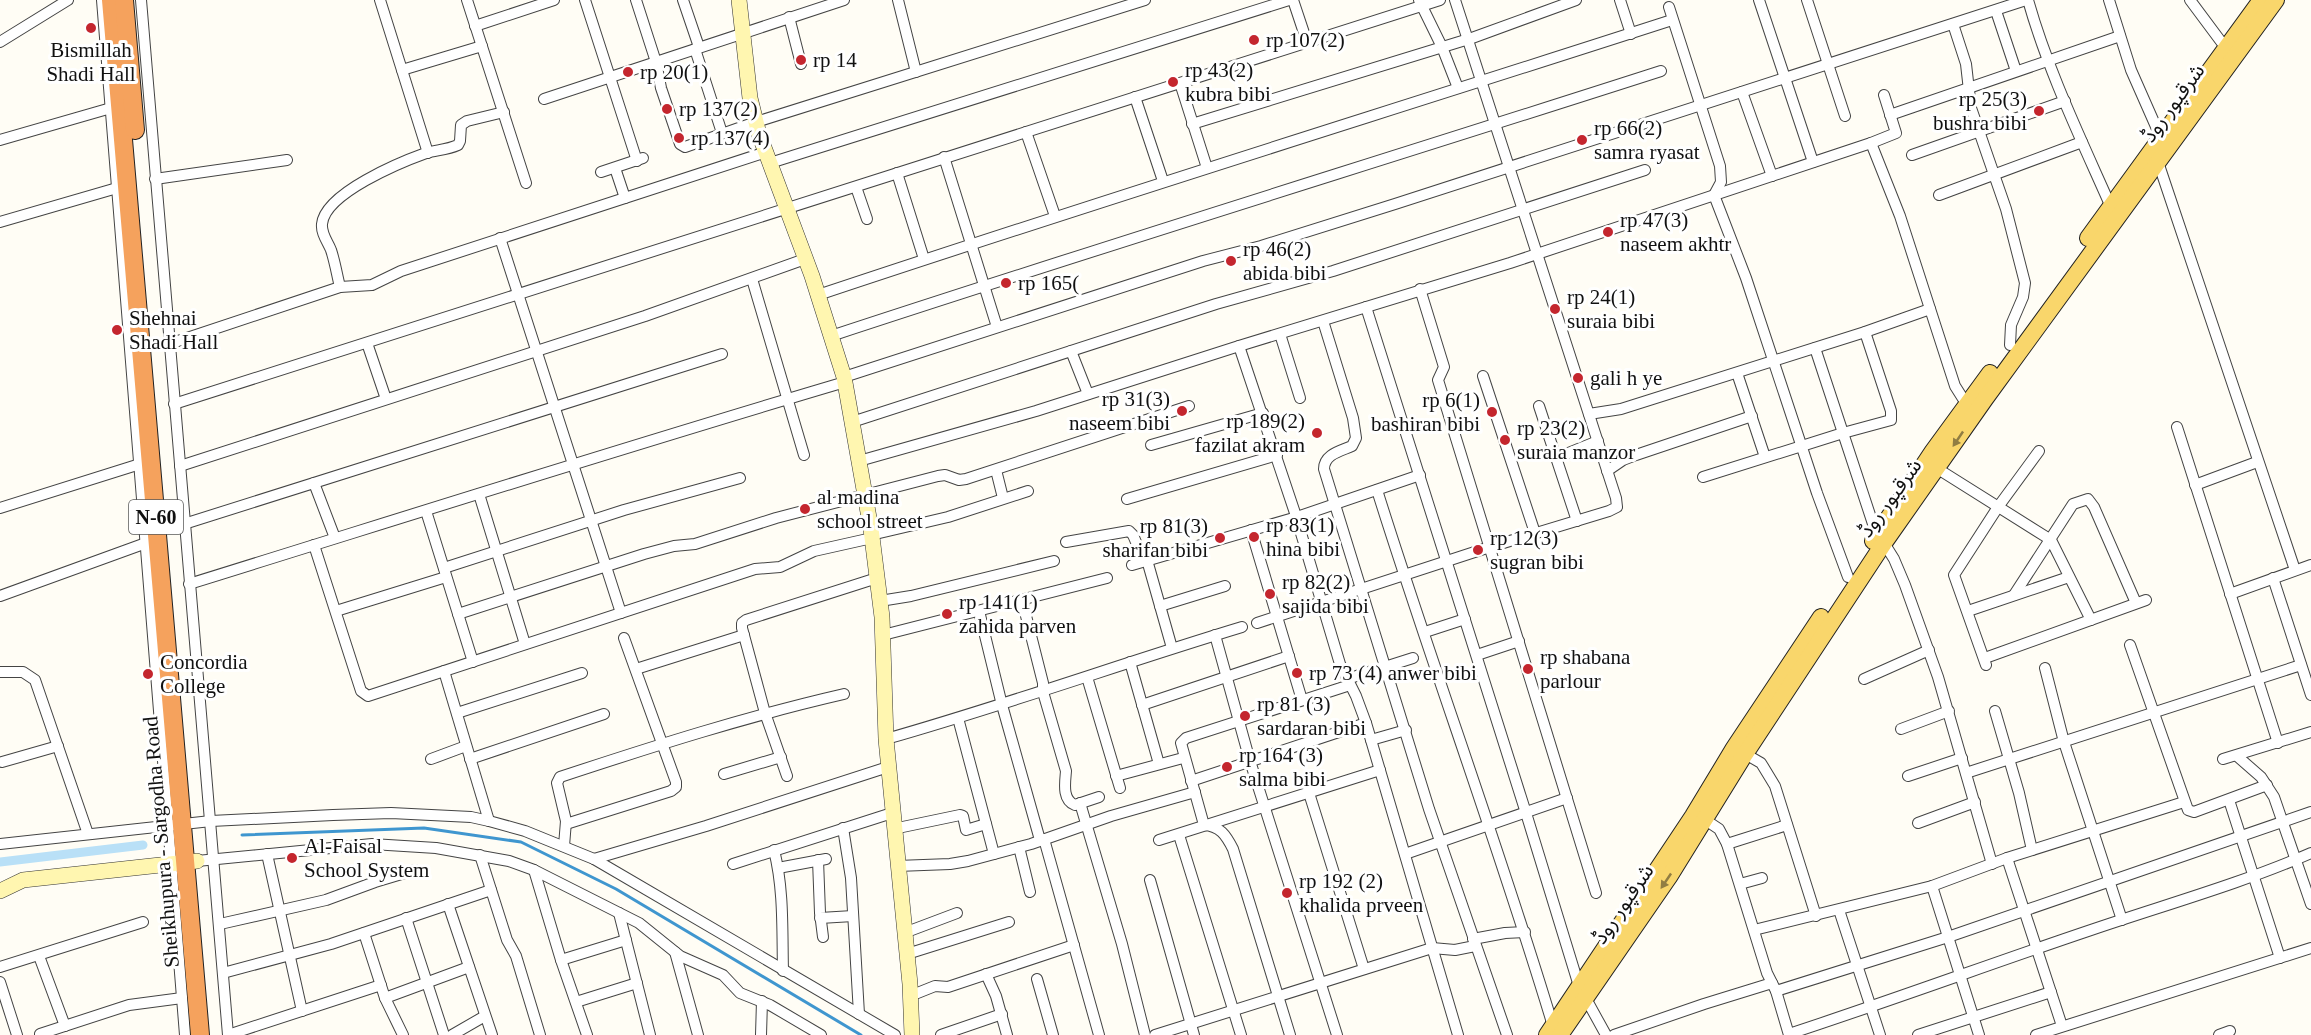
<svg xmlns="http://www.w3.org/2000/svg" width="2311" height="1035" font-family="'Times New Roman','Noto Sans Arabic',serif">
	<rect width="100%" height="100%" fill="#fffdf5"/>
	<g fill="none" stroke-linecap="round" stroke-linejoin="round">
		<polyline stroke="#3f96cf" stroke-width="3" points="242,835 424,828 521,842 616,889 861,1035"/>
		<polyline stroke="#b9e0f7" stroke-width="9" points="0,862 143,845"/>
		<defs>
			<g id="street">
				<polyline points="102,0 185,1035"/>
				<polyline points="141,0 228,1035"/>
				<polyline points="380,0 428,153"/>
				<polyline points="467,0 526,183"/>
				<polyline points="585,0 637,161"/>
				<polyline points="636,0 656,62 661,88 680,144 685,147 756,122 1145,0"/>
				<polyline points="683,0 699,47"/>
				<polyline points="898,0 916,72"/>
				<polyline points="1293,0 1307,42"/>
				<polyline points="1419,0 1442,47 1458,88"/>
				<polyline points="1620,0 1631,34"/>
				<polyline points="1759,0 1813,162"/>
				<polyline points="1807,0 1845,116"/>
				<path d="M2028,0C2048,71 2081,139 2111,207"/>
				<polyline points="2109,0 2131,70 2161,138"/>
				<polyline points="2190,0 2228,51"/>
				<polyline points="1669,7 1720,166 1721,182 1714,195 1746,278 1817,493 1848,577"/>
				<polyline points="1996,11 2016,71"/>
				<polyline points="789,17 801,64"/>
				<polyline points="1953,24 1966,64 1971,108 2006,209 2025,283 2023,297 2011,325 2010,345"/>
				<polyline points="475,26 554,0"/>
				<polyline points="0,42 68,0"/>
				<polyline points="695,49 722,133"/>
				<polyline points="402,70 482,46"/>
				<polyline points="1180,83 1207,168"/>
				<polyline points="1742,92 1772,176"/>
				<polyline points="1135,97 1163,181"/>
				<polyline points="544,99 844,0"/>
				<polyline points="1890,115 2120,36"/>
				<polyline points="1192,124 1472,38 1576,0"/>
				<polyline points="1026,132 1055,216"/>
				<polyline points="0,140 111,108"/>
				<polyline points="1871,143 1900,216 1955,386 1967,405"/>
				<polyline points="1912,155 2065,101"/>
				<polyline points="944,157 997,327"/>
				<polyline points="2158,162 2295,570"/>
				<polyline points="770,163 1289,0"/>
				<polyline points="615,168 625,198"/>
				<polyline points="601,172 643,158"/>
				<polyline points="897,173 924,259"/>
				<polyline points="155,179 287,160"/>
				<polyline points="856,187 867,219"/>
				<polyline points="1939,195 2082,142"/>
				<polyline points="0,222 117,188"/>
				<polyline points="500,238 621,613"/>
				<polyline points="752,279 804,455"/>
				<path d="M340,287C337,275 335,262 331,250C328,242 321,234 322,224C325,193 401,162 426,153C436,150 447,150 458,145L460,141L461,125L467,121L504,112"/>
				<polyline points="1420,289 1444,367 1438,380 1596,893"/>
				<path d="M818,295C1102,200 1387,112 1672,20"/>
				<polyline points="1366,307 1526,813 1579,986 1606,1035"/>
				<path d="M1323,321L1353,418L1356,438L1352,446C1341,451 1324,454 1324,469L1429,809L1507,1035"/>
				<polyline points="1280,334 1300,398"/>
				<path d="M831,336C1107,245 1384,160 1661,71"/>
				<polyline points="367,343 386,399"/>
				<polyline points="169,344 340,287 372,285 401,271 766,152"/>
				<polyline points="1239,346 1295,513 1340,664 1356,696 1366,723 1458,1035"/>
				<polyline points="1815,348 1874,527 1894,559 1905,585 1938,677 1992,864"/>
				<polyline points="1071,351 1088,394"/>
				<polyline points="1737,373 1765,457"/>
				<polyline points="1483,376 1535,533"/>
				<polyline points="844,377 1203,261 1261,246 1395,204 2026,0"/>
				<polyline points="174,404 1440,0"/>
				<polyline points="1539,406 1577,521"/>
				<polyline points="1589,414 1621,409 1865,332 1930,309"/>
				<polyline points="852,422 1216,304 1333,271 1645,170"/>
				<polyline points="2177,427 2278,743"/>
				<polyline points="1151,445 1263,413"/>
				<polyline points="1556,458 1598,441"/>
				<polyline points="859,461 1036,411 1239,346 1510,263 1871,143 1896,133 1884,95"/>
				<polyline points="180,466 645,316 805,259"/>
				<polyline points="1938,469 2051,540 2091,620"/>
				<polyline points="996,470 1003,498"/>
				<polyline points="1607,471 1623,460 1636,455 1752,416"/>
				<polyline points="1703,477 1843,433 1891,420 1891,411 1865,332"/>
				<polyline points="314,483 335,538"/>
				<polyline points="2195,485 2257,462"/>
				<path d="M1377,490C1433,669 1499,846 1553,1026"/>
				<polyline points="479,494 525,644"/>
				<polyline points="1127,499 1277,455"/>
				<polyline points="0,508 140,464"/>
				<polyline points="426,511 473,662"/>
				<polyline points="184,524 722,354"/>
				<polyline points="1251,530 1302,700"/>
				<polyline points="871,535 948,517 1028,491"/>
				<polyline points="1066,542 1129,531 1133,535 1144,561"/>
				<polyline points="314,545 361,691 368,696 755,569 780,567 814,551 872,538"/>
				<polyline points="1147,560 1172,648"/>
				<polyline points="1132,565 1297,517 1420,475"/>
				<polyline points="444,568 624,510 740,478"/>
				<polyline points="2273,578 2311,695"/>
				<path d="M189,584C408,516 625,447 845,382"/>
				<polyline points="2230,594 2311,565"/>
				<polyline points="2014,595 2073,504 2088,499 2094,507 2136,603"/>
				<polyline points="0,596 146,543"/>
				<path d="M1022,600L1043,683V692L1066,771C1065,783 1062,800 1075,805L1099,797"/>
				<polyline points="880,601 911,596 1054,561"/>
				<polyline points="1160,606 1225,586"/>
				<polyline points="336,611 446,577"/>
				<polyline points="979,611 1002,705 1040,840"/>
				<polyline points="1968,611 2069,577"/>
				<polyline points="458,614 644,554 674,546 695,544 776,518 938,476 945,475 959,480 966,479 1189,406"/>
				<polyline points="1257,623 1490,547 1609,511 1617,507 1616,498 1455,0"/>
				<polyline points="1425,632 1465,619"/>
				<polyline points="883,635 1107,578"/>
				<polyline points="1215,635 1250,761 1337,1035"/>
				<polyline points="2130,645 2188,810 2194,812 2267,785"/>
				<polyline points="1477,655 1519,641"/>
				<polyline points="1985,658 2146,600"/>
				<polyline points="1130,662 1159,764"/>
				<polyline points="1986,665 1954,575 1998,507 2039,451"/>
				<polyline points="2045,668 2064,742 2122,920"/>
				<polyline points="636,669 744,635"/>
				<polyline points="444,671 489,821"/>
				<polyline points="0,672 23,672 35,680 88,834"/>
				<polyline points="1087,677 1120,788"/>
				<polyline points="1347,679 1413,658"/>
				<polyline points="1864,679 1929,650"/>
				<polyline points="1142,705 1289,656"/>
				<polyline points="1995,711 2019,793 2032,850"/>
				<polyline points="457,713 582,673"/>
				<polyline points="958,718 994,854"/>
				<polyline points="1901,729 1949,711"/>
				<path d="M886,739C1006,705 1123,663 1242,627"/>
				<polyline points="1371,740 1406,730"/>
				<polyline points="1742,752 1761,763 1775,786 1816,916"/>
				<polyline points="2237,756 2261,777 2274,797 2311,904"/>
				<polyline points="431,759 466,746"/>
				<polyline points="470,759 604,714"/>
				<polyline points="2223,759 2311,732"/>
				<polyline points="2,762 58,746"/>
				<polyline points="1966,773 2301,665"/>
				<polyline points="724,774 781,757"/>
				<polyline points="787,776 765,713 742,628 742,623 746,620 877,578"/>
				<polyline points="1116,776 1183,758"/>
				<polyline points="1908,776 1962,758"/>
				<polyline points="1191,781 1366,723"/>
				<polyline points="1309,793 1364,969"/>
				<polyline points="2229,800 2280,958"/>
				<polyline points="1080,803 1122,944 1145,1035"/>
				<polyline points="1704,819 1719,829 1727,844 1767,973 1776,991 1789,1035"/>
				<polyline points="1918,823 1975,802"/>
				<polyline points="566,824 671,791 676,787 676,782 624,638"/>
				<polyline points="843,828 851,878 859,1014"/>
				<polyline points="893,829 960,815 963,816 966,830 986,824"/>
				<polyline points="1179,835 1241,1035"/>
				<polyline points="1044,839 1099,1035"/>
				<polyline points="1159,840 1380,770"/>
				<polyline points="0,844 211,821 333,815 391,813 471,817 489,821 525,831 594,859 895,1035"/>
				<polyline points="1727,844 1787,825"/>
				<path d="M564,846L566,821L557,783L560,777C654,746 748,716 844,694"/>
				<polyline points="1019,847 1030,892"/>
				<path d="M774,850C784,890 782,930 783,971"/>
				<polyline points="267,854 302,1011"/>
				<polyline points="1405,854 1567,798"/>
				<polyline points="480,855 507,940 516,956 540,1035"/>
				<polyline points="2007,858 2062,1026"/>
				<polyline points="594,859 706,826 888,767"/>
				<polyline points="818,860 820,913 823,937"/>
				<polyline points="197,861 372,844 436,848 509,861 534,870 639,923 680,956 723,975 740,993 770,1005 821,1035"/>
				<polyline points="733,864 892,813"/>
				<polyline points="897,866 950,864 968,861 1031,844 1111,816 1195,792"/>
				<polyline points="778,868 826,859"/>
				<polyline points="534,870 561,960 587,1035"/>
				<polyline points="1150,880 1194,1035"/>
				<polyline points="1740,884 1762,878"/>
				<polyline points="1932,886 1979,1035"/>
				<polyline points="448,904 492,1035"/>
				<polyline points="1839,910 1880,1035"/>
				<polyline points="619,913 650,1035"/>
				<polyline points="406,918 444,1035"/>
				<polyline points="820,918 853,916"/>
				<polyline points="220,924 326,900 375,882 415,870"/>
				<polyline points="1754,930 1932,886 2007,858 2184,802"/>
				<polyline points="364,933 385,998 403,1035"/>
				<polyline points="904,933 957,913"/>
				<polyline points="1473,939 1505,933 1525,932"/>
				<polyline points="675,952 698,1035"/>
				<polyline points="907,954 1009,922"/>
				<polyline points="39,956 65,1026"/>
				<polyline points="561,960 626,940"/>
				<polyline points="0,967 143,922"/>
				<polyline points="223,973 331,944 491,890"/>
				<polyline points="986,974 996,996 1007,1035"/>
				<polyline points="1037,979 1053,1035"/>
				<polyline points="0,982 17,1035"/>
				<polyline points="1776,991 1948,937 2311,812"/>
				<polyline points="910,996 935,986 948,987 1074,945"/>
				<polyline points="385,998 469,967"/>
				<polyline points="576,1002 637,983"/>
				<polyline points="40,1034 129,1005 182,998"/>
				<path d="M1789,1034C1890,1001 1990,964 2091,930C2164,905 2240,884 2311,853"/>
				<polyline points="228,1035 381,985"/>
				<polyline points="452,1035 485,1016"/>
				<polyline points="761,1035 762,1001"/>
				<polyline points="941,1035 1002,1014"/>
				<polyline points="1155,1035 1432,948 1455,950 1475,946"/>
				<path d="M1290,1035L1233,849C1226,835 1220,826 1204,825L1181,743L1186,738L1350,685"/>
				<polyline points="1614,1035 1704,1004 1772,983"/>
				<polyline points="1918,1035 2051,992"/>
				<polyline points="2036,1035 2311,948"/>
				<polyline points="2219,1035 2230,1031"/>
			</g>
			<g id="secondary">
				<polyline points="739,0 750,98 759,134 812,276 844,377 871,529 882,617 886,739 910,984 912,1035"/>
				<polyline points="0,891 23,880 197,861"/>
			</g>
			<g id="primary">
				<polyline points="2088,238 2261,0"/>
				<polyline points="1873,541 1933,451 1990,373"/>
				<polyline points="1547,1035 1693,816 1734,748 1821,617"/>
				<polyline points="1560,1035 1669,877 1745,754 1884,543 1985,399 2276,0"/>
			</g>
			<g id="highway">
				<polyline points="111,0 200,1035"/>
				<polyline points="124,0 135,130"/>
			</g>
		</defs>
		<use href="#street" stroke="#444" stroke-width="12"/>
		<use href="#secondary" stroke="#333" stroke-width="16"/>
		<use href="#primary" stroke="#222" stroke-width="18"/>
		<use href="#highway" stroke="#222" stroke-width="20"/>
		<use href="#street" stroke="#fff" stroke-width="10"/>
		<use href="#secondary" stroke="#fff6b0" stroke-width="15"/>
		<use href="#primary" stroke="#f9d66b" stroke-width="16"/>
		<use href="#highway" stroke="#f5a25d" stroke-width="18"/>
	</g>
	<defs><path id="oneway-solid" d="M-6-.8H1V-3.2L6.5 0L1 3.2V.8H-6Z" transform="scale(1.5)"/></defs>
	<g fill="#917d42">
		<use href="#oneway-solid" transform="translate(1958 439) rotate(124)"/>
		<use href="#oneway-solid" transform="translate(1666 881) rotate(124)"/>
	</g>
	<g fill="#c4262e" stroke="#fff" stroke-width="2">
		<circle cx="91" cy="28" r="6"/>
		<circle cx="1254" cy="40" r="6"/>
		<circle cx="801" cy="60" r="6"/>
		<circle cx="628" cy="72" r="6"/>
		<circle cx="1173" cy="82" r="6"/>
		<circle cx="667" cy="109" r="6"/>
		<circle cx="2039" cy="111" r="6"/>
		<circle cx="679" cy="138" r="6"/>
		<circle cx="1582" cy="140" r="6"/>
		<circle cx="1608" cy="232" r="6"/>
		<circle cx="1231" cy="261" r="6"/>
		<circle cx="1006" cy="283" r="6"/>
		<circle cx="1555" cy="309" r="6"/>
		<circle cx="117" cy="330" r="6"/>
		<circle cx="1578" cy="378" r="6"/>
		<circle cx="1182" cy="411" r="6"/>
		<circle cx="1492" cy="412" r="6"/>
		<circle cx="1317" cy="433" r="6"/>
		<circle cx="1505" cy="440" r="6"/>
		<circle cx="805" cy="509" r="6"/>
		<circle cx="1254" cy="537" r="6"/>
		<circle cx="1220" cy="538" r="6"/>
		<circle cx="1478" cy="550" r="6"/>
		<circle cx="1270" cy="594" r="6"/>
		<circle cx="947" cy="614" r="6"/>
		<circle cx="1528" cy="669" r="6"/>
		<circle cx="1297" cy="673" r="6"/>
		<circle cx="148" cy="674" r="6"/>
		<circle cx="1245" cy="716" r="6"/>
		<circle cx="1227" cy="767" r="6"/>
		<circle cx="292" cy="858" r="6"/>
		<circle cx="1287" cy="893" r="6"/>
	</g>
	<g text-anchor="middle" stroke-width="6" stroke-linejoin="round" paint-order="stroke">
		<rect fill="#fff" stroke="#585858" stroke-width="1.5" x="129" y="500" width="54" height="34" rx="4.5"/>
		<g font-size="20" font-weight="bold" fill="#111">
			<text x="156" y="524">N-60</text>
		</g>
		<g font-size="21" fill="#111" stroke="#fff" text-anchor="start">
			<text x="1266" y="47">rp 107(2)</text>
			<text x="91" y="57" text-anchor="middle">Bismillah<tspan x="91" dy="24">Shadi Hall</tspan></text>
			<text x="813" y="67">rp 14</text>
			<text x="1185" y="77">rp 43(2)<tspan x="1185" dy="24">kubra bibi</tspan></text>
			<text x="640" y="79">rp 20(1)</text>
			<text x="2027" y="106" text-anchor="end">rp 25(3)<tspan x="2027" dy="24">bushra bibi</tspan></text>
			<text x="679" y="116">rp 137(2)</text>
			<text x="1594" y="135">rp 66(2)<tspan x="1594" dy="24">samra ryasat</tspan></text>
			<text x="691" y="145">rp 137(4)</text>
			<text x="1620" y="227">rp 47(3)<tspan x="1620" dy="24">naseem akhtr</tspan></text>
			<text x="1243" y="256">rp 46(2)<tspan x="1243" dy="24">abida bibi</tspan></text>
			<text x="1018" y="290">rp 165(</text>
			<text x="1567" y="304">rp 24(1)<tspan x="1567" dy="24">suraia bibi</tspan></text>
			<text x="129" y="325">Shehnai<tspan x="129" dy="24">Shadi Hall</tspan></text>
			<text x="1590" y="385">gali h ye</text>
			<text x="1170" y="406" text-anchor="end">rp 31(3)<tspan x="1170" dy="24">naseem bibi</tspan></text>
			<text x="1480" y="407" text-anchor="end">rp 6(1)<tspan x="1480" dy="24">bashiran bibi</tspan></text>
			<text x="1305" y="428" text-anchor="end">rp 189(2)<tspan x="1305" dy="24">fazilat akram</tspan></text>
			<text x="1517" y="435">rp 23(2)<tspan x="1517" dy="24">suraia manzor</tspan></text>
			<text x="817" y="504">al madina<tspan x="817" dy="24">school street</tspan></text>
			<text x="1266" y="532">rp 83(1)<tspan x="1266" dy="24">hina bibi</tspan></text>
			<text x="1208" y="533" text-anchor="end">rp 81(3)<tspan x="1208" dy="24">sharifan bibi</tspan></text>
			<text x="1490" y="545">rp 12(3)<tspan x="1490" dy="24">sugran bibi</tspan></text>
			<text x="1282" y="589">rp 82(2)<tspan x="1282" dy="24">sajida bibi</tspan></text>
			<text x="959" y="609">rp 141(1)<tspan x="959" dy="24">zahida parven</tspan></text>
			<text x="1540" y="664">rp shabana<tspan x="1540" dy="24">parlour</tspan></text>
			<text x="160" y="669">Concordia<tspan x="160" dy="24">College</tspan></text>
			<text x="1309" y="680">rp 73 (4) anwer bibi</text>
			<text x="1257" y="711">rp 81 (3)<tspan x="1257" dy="24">sardaran bibi</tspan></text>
			<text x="1239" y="762">rp 164 (3)<tspan x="1239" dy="24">salma bibi</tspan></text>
			<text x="304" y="853">Al-Faisal<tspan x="304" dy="24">School System</tspan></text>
			<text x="1299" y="888">rp 192 (2)<tspan x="1299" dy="24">khalida prveen</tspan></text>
		</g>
		<g font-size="21" fill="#111" stroke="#fff">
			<text transform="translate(2173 103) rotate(-54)" y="7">شرقپور روڈ</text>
			<text transform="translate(1890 498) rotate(-54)" y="7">شرقپور روڈ</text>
			<text transform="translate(161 842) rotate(-95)" y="7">Sheikhupura - Sargodha Road</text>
			<text transform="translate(1623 904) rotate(-56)" y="7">شرقپور روڈ</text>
		</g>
	</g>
</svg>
